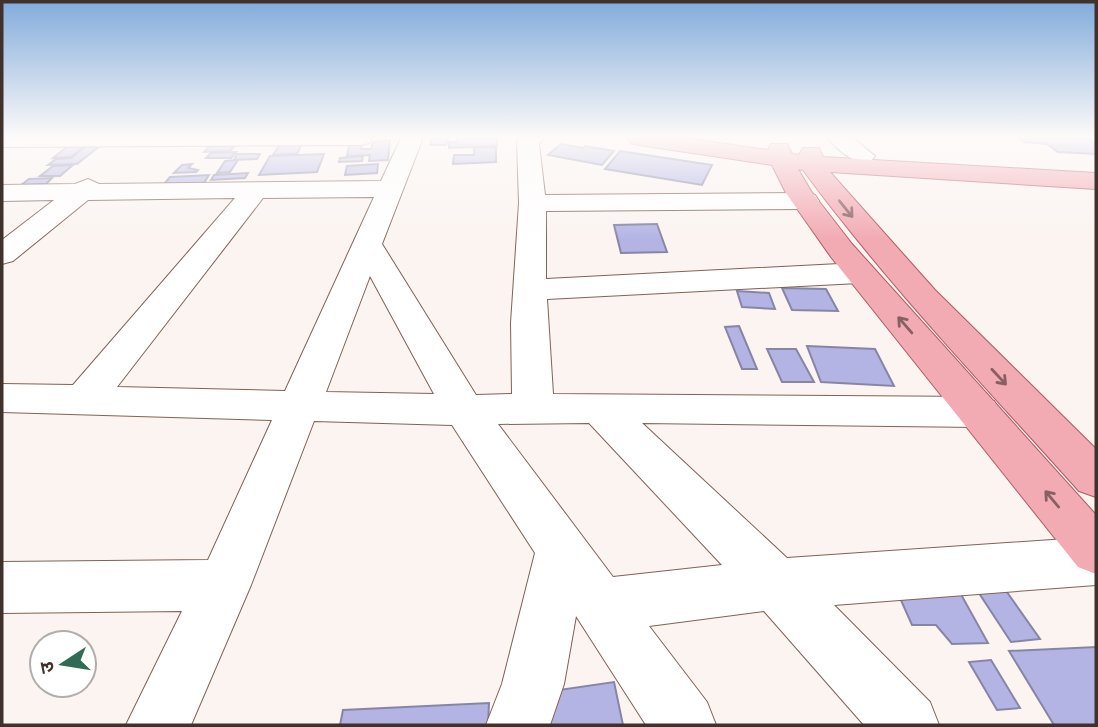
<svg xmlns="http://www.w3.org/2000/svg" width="1098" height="727" font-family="Inter,'Noto Sans Devanagari',sans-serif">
	<rect width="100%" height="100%" fill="#fbf4f1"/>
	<g fill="#b3b4e4" stroke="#8686a4" stroke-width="2">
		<polygon points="432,138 448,138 446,145 430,145"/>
		<polygon points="457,138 497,138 497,146 449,148 449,142 457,142"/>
		<polygon points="1019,138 1087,138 1096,144 1096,154 1058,152 1047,144 1024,142"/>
		<polygon points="304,140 297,154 273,155 282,141"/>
		<polygon points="390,140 388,160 369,161 370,155 347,156 350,141 362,144 361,149 371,149 373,142"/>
		<polygon points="561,144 583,148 585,146 614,151 602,165 548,155"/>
		<polygon points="87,145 101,145 77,164 48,165 56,159 71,158"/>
		<polygon points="68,146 85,146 71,157 53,158"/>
		<polygon points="209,146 235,146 230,151 204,152"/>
		<polygon points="474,147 496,147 496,162 453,164 454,155 474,155"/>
		<polygon points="620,151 712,165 702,185 605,169"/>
		<polygon points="236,152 231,158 206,158 211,153"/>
		<polygon points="237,154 260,154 257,159 234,160"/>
		<polygon points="324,154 317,172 259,175 270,156"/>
		<polygon points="363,156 362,161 339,162 340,158"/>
		<polygon points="238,160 230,172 217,173 225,161"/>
		<polygon points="192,164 188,168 198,170 196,172 174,173 182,165"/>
		<polygon points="378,164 377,173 345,175 347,166"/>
		<polygon points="73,165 60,176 40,176 53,166"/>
		<polygon points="248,173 245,178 211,180 214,175"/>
		<polygon points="209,175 204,183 164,184 170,177"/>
		<polygon points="52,178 46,184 21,185 29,179"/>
		<polygon points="657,224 667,252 621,253 614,225"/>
		<polygon points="782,288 826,289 838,311 792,310"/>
		<polygon points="737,291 769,293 775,309 742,307"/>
		<polygon points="739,326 757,369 742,369 725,327"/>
		<polygon points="807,346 875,349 894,386 821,382"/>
		<polygon points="767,349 796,349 814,382 782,382"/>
		<polygon points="1002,585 1040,639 1011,642 975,587"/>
		<polygon points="896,589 958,589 988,643 952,644 936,625 912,625"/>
		<polygon points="1096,647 1096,725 1054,725 1009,651"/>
		<polygon points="991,660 1020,708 997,710 969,662"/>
		<polygon points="614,682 623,725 535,725 531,694"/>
		<polygon points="489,703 488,725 340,725 343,710"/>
	</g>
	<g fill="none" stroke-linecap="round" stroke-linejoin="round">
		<defs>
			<g id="minor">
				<polygon points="2,138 372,138 369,143 361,145 2,147"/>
				<path d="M401,138H423L382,244L476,395L512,394L511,323L519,203L517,142L519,138H544L539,144L545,195L806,193L815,195L819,201L815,207L806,209L546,211V279L859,263L870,266L875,273L870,280L859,283L547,299L553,394L979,397L994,401L1000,412L994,423L979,427L642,423L787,558L1096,537V585L834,605L930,702L939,725H864L764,611L649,626L707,702L716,725H646L576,616L564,684L550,725H486L502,684L535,553L452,425L314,421L251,585L191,725H126L182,611L2,613V562L208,560L272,420L2,412V384L73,385L235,198L88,200L13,261L2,264V240L54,200L2,201V185L75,184L88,179L99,184L381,181ZM374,197L285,391L117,387L263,198ZM370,276L434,394L326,392ZM589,423L722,565L613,577L498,424Z"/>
				<path d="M828,138H853L875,156L871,161C855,165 838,151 828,138Z"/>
			</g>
			<path id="major" d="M628,138H685L768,150L771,144H787L792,154L799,155L803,148H819L823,157L1096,173V189L830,172L935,290L1096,449V497L1079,491C985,386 887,284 803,170L798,169L811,191L852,244L1096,515V574L1078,567L831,257L786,193L772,165L639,145L631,143Z"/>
		</defs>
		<use href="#minor" stroke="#816256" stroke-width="2"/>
		<use href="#major" stroke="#ae5b63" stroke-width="2"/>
		<use href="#minor" fill="#fff" fill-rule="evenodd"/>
		<use href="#major" fill="#f2aab3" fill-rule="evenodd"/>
	</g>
	<defs><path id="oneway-shaft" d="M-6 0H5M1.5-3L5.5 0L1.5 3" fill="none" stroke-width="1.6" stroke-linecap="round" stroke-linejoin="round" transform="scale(1.75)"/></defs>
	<g stroke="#876162">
		<use href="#oneway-shaft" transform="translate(846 209) rotate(51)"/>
		<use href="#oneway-shaft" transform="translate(905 325) rotate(-131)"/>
		<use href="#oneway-shaft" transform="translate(999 377) rotate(47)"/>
		<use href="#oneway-shaft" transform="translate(1052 499) rotate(-130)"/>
	</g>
	<linearGradient id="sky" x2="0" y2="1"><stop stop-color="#81abdb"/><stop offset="0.57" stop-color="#fdfaf9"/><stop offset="1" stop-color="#fdfaf9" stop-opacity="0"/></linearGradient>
	<rect width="1098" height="240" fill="url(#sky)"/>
	<rect width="1098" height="727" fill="none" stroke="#3f312c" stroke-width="7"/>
	<g transform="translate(63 664) rotate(258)"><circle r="33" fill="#ffffff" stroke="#b2adab" stroke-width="2"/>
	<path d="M0-5L12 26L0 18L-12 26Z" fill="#306b55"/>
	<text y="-10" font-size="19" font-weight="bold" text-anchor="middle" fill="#3f312c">उ</text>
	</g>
</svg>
